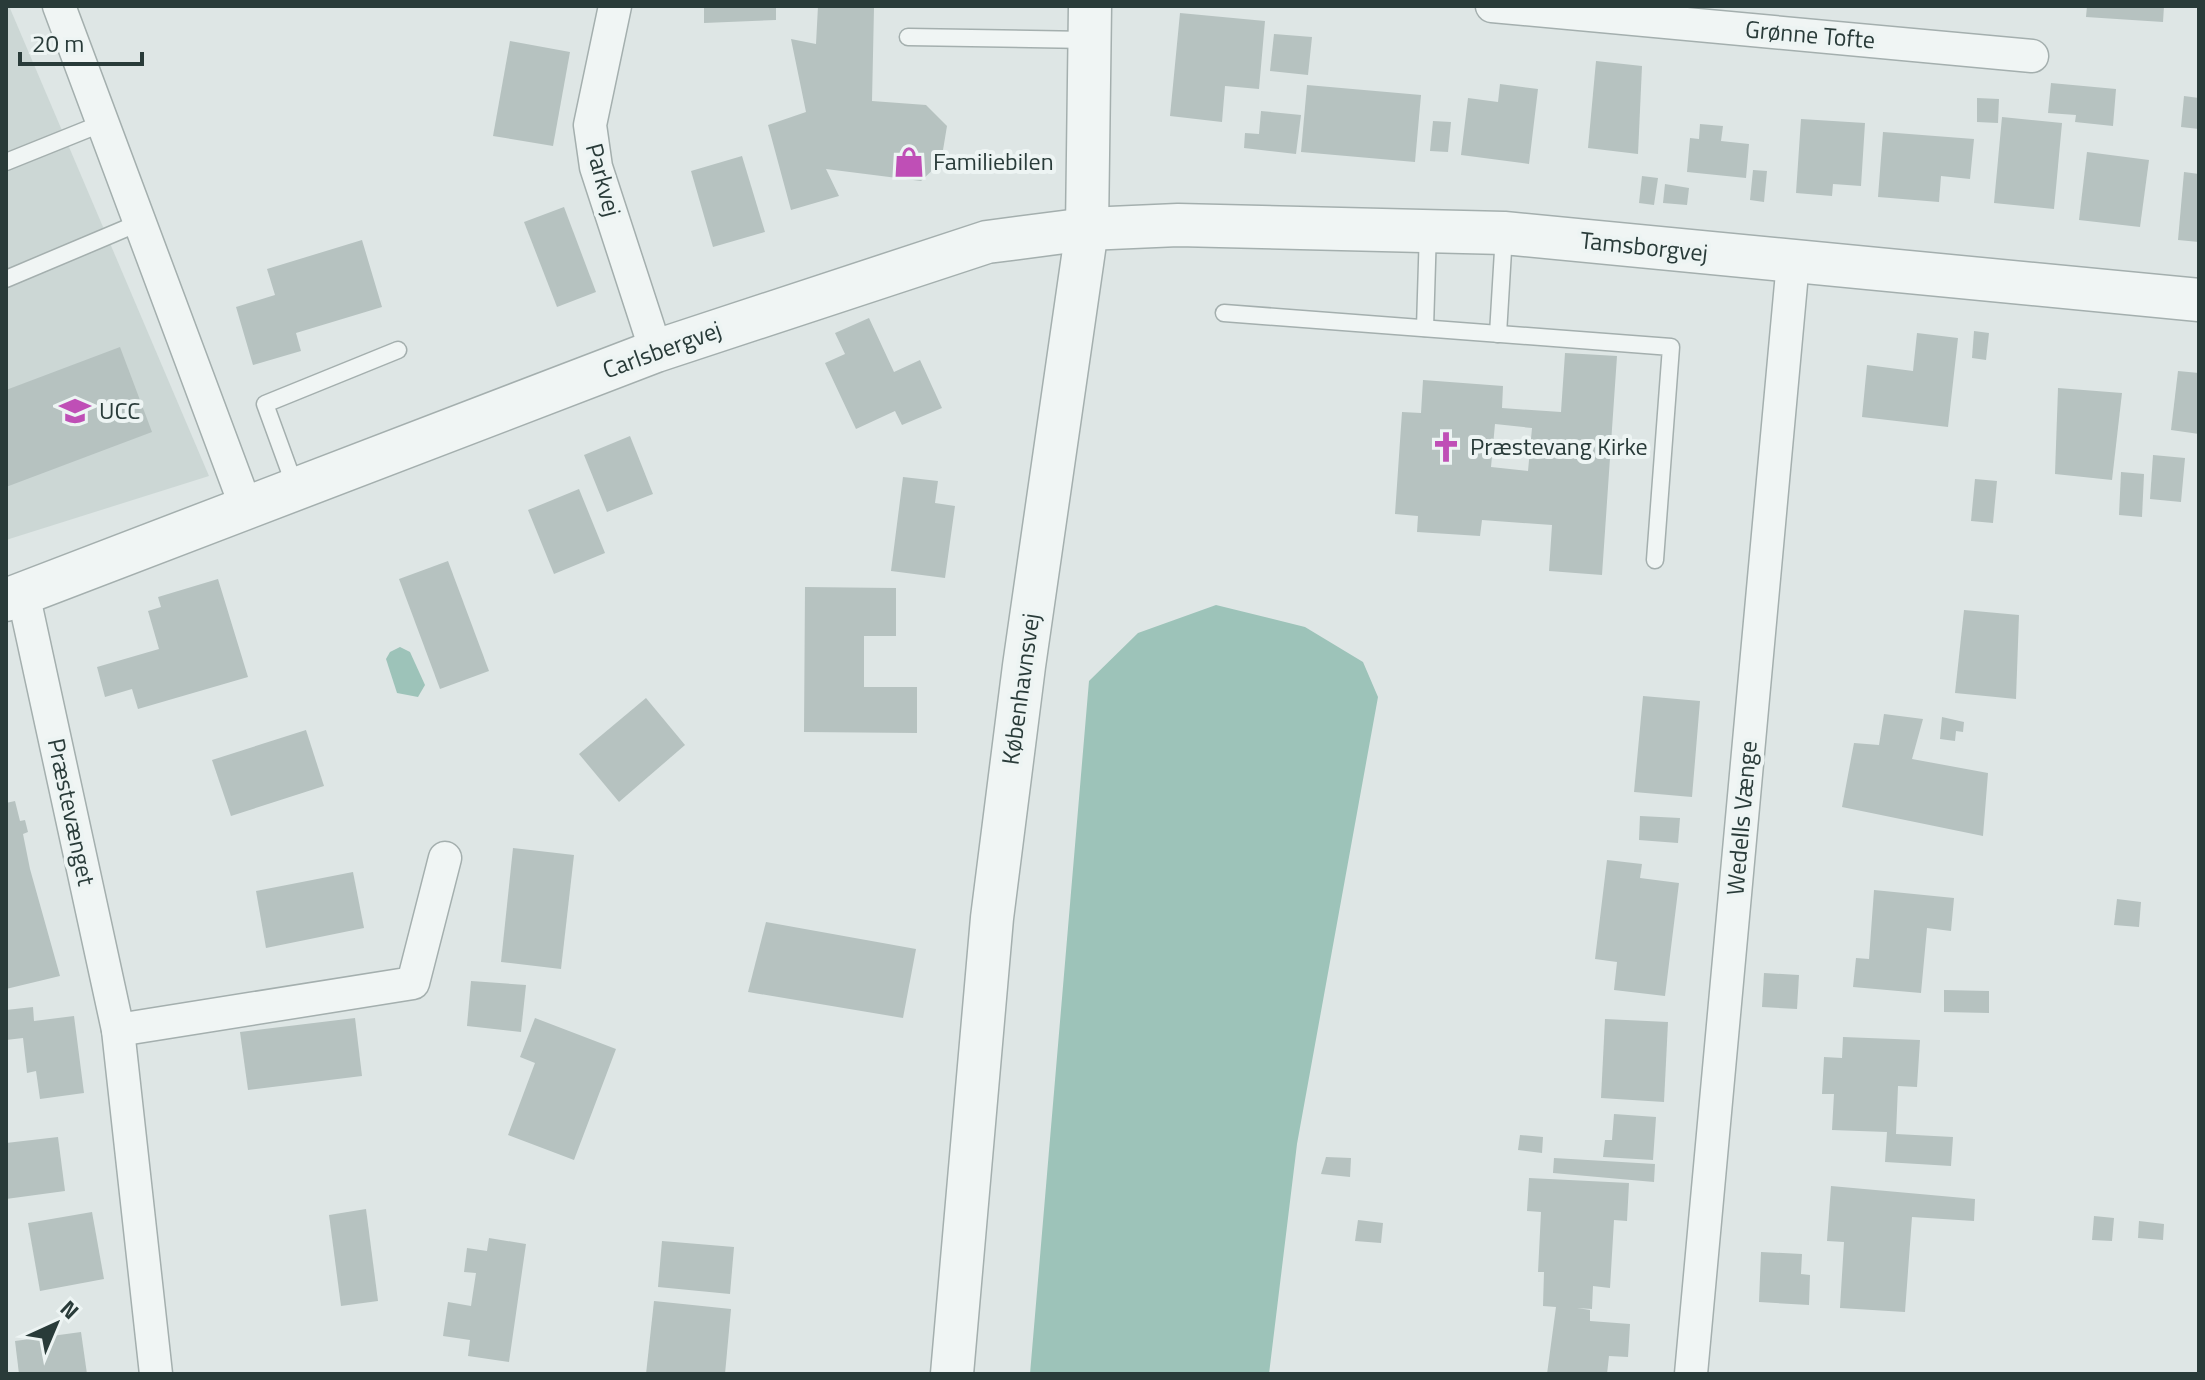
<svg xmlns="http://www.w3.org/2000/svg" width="2205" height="1380" font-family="'Titillium Web',sans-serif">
	<rect width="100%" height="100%" fill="#dee6e5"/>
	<polygon fill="#ccd7d5" points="6,6 9,6 209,476 6,540"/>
	<g fill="#9dc3b9">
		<polygon points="1216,605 1305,627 1363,662 1378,697 1297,1144 1269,1374 1030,1374 1089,681 1138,633"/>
		<polygon points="400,647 410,652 425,685 418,697 397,693 386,659 390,652"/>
	</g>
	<g fill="#b6c2c0" fill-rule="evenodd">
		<polygon points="704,6 776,6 776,20 704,23"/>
		<polygon points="818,6 874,8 872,101 926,105 947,126 941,162 921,181 826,169 839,196 791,210 768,125 806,112 791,39 816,44"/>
		<polygon points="2087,6 2164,6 2163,22 2086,17"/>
		<polygon points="1180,13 1265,21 1259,89 1225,86 1222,122 1170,116"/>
		<polygon points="1274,34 1312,37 1308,75 1270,71"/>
		<polygon points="510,41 570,52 553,146 493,136"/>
		<polygon points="1596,61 1642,66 1638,154 1588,148"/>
		<polygon points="2051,83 2116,89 2113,126 2075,122 2076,115 2048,113"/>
		<polygon points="1500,84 1538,89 1529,164 1461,155 1468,98 1498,102"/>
		<polygon points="1307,85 1421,95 1415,162 1301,152"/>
		<polygon points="2184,96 2199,98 2199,129 2181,127"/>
		<polygon points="1977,98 1999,99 1998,123 1977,122"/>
		<polygon points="1261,111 1301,115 1296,154 1244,148 1245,133 1259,134"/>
		<polygon points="2002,117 2062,123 2054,209 1994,203"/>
		<polygon points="1801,119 1865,123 1861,186 1833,184 1832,196 1796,193"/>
		<polygon points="1433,121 1451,122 1448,152 1430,151"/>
		<polygon points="1700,124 1723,126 1721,141 1749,144 1746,178 1687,172 1690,138 1699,139"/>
		<polygon points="1883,132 1974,139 1970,179 1941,176 1939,202 1878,197"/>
		<polygon points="2087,152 2149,160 2140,227 2079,220"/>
		<polygon points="742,156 765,232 713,247 691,171"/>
		<polygon points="1753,170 1767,171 1764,202 1750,200"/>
		<polygon points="2184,172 2199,174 2199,242 2178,240"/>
		<polygon points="1642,176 1658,178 1654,205 1639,203"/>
		<polygon points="1665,184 1689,188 1687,205 1663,203"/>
		<polygon points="564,207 596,292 557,307 524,222"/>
		<polygon points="362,240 382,307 296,333 301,351 253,365 236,307 275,295 267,269"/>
		<polygon points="869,318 894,372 920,360 942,408 902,425 895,411 856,429 825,363 845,354 835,333"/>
		<polygon points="1974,331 1989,333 1986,360 1972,358"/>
		<polygon points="1917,333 1958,338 1948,427 1862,417 1867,365 1913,371"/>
		<polygon points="120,347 152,432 6,487 6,390"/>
		<path d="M1565,353L1617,356L1602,575L1549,571L1552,525L1482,520L1480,536L1417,532L1418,516L1395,514L1402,412L1421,413L1423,380L1503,386L1502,408L1561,412ZM1495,424L1532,428L1528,471L1491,467Z"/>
		<polygon points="2178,371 2199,373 2199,434 2171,430"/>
		<polygon points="2058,388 2122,393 2112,480 2055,474"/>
		<polygon points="630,436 653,494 607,512 584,455"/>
		<polygon points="2153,455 2185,458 2181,502 2150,499"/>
		<polygon points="2121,472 2144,474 2142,517 2119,515"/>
		<polygon points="903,477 938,481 935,503 955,506 945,578 891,571"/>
		<polygon points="1975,479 1997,481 1993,523 1971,521"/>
		<polygon points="579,489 605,553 554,574 528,510"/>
		<polygon points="448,561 489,671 440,689 399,579"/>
		<polygon points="218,579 248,677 138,709 132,689 105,697 97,667 159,649 148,611 161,607 158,597"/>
		<polygon points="805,587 896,588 896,636 864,636 864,687 917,687 917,733 804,732"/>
		<polygon points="1964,610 2019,615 2016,699 1955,693"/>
		<polygon points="1643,696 1700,701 1692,797 1634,792"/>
		<polygon points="646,698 685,745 619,802 579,754"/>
		<polygon points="1884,714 1923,719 1912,759 1988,773 1983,836 1842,807 1854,743 1879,745"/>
		<polygon points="1942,717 1964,722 1963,732 1956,731 1955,741 1940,739"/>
		<polygon points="306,730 324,786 231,816 212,760"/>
		<polygon points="15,801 20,821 25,820 28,832 23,834 30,869 60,976 6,989 6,803"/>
		<polygon points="1640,816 1680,818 1678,843 1639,840"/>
		<polygon points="513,848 574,855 561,969 501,962"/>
		<polygon points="1607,860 1642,864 1640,878 1679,883 1665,996 1614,990 1617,962 1595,959"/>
		<polygon points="353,872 364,928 266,948 256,891"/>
		<polygon points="1874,890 1954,898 1951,931 1927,928 1921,993 1853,987 1856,958 1869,959"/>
		<polygon points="2117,899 2141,902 2139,927 2114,925"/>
		<polygon points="766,922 916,949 903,1018 748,992"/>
		<polygon points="1764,973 1799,975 1797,1009 1762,1007"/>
		<polygon points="471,981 526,985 521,1032 467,1026"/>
		<polygon points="1944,990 1989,991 1989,1013 1944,1012"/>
		<polygon points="33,1007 34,1021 74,1016 84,1093 40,1099 36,1071 27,1073 23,1038 6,1040 6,1010"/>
		<polygon points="355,1018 362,1076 248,1090 240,1032"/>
		<polygon points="535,1018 616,1049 574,1160 508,1135 535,1063 520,1057"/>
		<polygon points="1605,1019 1668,1022 1664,1102 1601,1098"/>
		<polygon points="1843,1037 1920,1040 1917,1087 1898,1086 1896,1134 1953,1137 1951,1166 1885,1162 1887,1132 1832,1130 1834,1094 1822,1094 1824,1057 1842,1058"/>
		<polygon points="1614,1114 1656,1117 1653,1160 1603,1157 1605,1140 1612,1140"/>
		<polygon points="1520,1135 1543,1137 1542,1153 1518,1150"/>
		<polygon points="58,1137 65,1191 6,1199 6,1143"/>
		<polygon points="1326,1157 1351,1158 1350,1177 1321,1174"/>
		<polygon points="1554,1158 1655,1164 1654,1182 1553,1173"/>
		<polygon points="1529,1178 1629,1183 1627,1221 1614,1220 1610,1288 1593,1286 1592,1309 1577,1308 1590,1310 1590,1321 1630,1324 1628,1357 1609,1356 1607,1374 1547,1374 1556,1307 1543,1306 1544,1272 1538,1272 1541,1212 1527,1211"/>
		<polygon points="1831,1186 1975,1199 1974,1221 1912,1217 1905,1312 1840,1308 1844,1242 1827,1241"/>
		<polygon points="366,1209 378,1301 341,1306 329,1215"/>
		<polygon points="92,1212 104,1279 40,1291 28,1223"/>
		<polygon points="2094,1216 2114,1218 2112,1241 2092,1240"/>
		<polygon points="1358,1220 1383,1223 1381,1243 1355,1241"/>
		<polygon points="2139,1221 2164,1224 2163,1240 2138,1238"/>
		<polygon points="489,1238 526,1244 509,1362 468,1356 470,1340 443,1336 448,1302 471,1306 476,1273 464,1272 467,1248 487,1251"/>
		<polygon points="662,1241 734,1247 730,1294 658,1287"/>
		<polygon points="1761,1252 1802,1254 1801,1274 1810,1275 1809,1305 1759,1302"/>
		<polygon points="654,1301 731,1309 725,1374 646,1374"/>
		<polygon points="81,1332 87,1374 19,1374 15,1341"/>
	</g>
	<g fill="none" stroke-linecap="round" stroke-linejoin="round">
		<defs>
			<g id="service">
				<polyline points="908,37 1088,40"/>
				<polyline points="6,162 103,123"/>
				<polyline points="6,279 141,222"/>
				<polyline points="1224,313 1671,347 1655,560"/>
				<polyline points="1425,328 1428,230"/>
				<polyline points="1498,334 1504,234"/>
				<polyline points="296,489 265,404 398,350"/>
			</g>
			<g id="minor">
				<polyline points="59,6 246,507"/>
				<polyline points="615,6 590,125 596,167 656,351"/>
				<polyline points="1492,6 2032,56"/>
				<polyline points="23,593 118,1030 156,1374"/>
				<polyline points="118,1030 413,983 445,858"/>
				<polyline points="1691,1374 1793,262"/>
			</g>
			<g id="tertiary">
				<polyline points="6,600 656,351 987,242 1087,229 1178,225 1504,233 2199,300"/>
				<polyline points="952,1374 992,918 1024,666 1087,229 1090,6"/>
			</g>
		</defs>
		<use href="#service" stroke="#a4afae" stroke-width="19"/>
		<use href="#minor" stroke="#a4afae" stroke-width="35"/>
		<use href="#tertiary" stroke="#a4afae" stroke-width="45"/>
		<use href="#service" stroke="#f0f5f4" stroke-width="16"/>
		<use href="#minor" stroke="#f0f5f4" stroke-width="32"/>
		<use href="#tertiary" stroke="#f0f5f4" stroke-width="42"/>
	</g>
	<defs>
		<symbol id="shop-bare" viewBox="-9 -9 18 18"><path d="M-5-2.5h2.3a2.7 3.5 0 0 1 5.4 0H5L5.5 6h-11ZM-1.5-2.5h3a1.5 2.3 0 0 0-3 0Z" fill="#bf4fb6" stroke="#edf4f3" stroke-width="2.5" paint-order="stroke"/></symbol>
		<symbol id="school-bare" viewBox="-9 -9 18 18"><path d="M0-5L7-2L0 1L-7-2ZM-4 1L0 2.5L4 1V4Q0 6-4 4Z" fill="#bf4fb6" stroke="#edf4f3" stroke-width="2.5" paint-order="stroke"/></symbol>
		<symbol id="church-bare" viewBox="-9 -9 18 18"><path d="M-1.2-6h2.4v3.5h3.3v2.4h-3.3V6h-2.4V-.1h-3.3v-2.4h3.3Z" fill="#bf4fb6" stroke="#edf4f3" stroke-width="2.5" paint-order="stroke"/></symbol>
	</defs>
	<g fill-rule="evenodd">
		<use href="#shop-bare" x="887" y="140" width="44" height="44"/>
		<use href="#school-bare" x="53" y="389" width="44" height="44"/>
		<use href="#church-bare" x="1424" y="425" width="44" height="44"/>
	</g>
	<g text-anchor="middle" stroke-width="8" stroke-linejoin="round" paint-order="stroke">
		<g font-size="24" fill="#293b39" stroke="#edf4f3">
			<text transform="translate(1810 35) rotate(5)" y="8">Grønne Tofte</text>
			<text transform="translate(603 180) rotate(75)" y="8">Parkvej</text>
			<text transform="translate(1644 247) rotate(6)" y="8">Tamsborgvej</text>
			<text transform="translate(662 350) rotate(-20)" y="8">Carlsbergvej</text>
			<text transform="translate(1021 689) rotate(-82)" y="8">Københavnsvej</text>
			<text transform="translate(71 812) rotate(78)" y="8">Præstevænget</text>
			<text transform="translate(1742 818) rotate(-85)" y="8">Wedells Vænge</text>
		</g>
		<g font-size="24" fill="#293b39" stroke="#edf4f3" text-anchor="start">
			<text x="933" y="170">Familiebilen</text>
			<text x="99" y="419">UCC</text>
			<text x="1470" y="455">Præstevang Kirke</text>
		</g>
	</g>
	<rect width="2205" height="1380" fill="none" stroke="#293b39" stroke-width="16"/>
	<g transform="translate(56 1324) rotate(44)" stroke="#edf4f3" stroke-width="6" paint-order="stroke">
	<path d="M0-6L14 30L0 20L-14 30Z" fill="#293b39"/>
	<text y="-12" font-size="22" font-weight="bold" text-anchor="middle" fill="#293b39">N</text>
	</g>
	<path d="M20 52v12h122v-12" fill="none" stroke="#293b39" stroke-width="4"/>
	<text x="32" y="52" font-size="24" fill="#293b39" stroke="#edf4f3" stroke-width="6" paint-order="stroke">20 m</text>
</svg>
